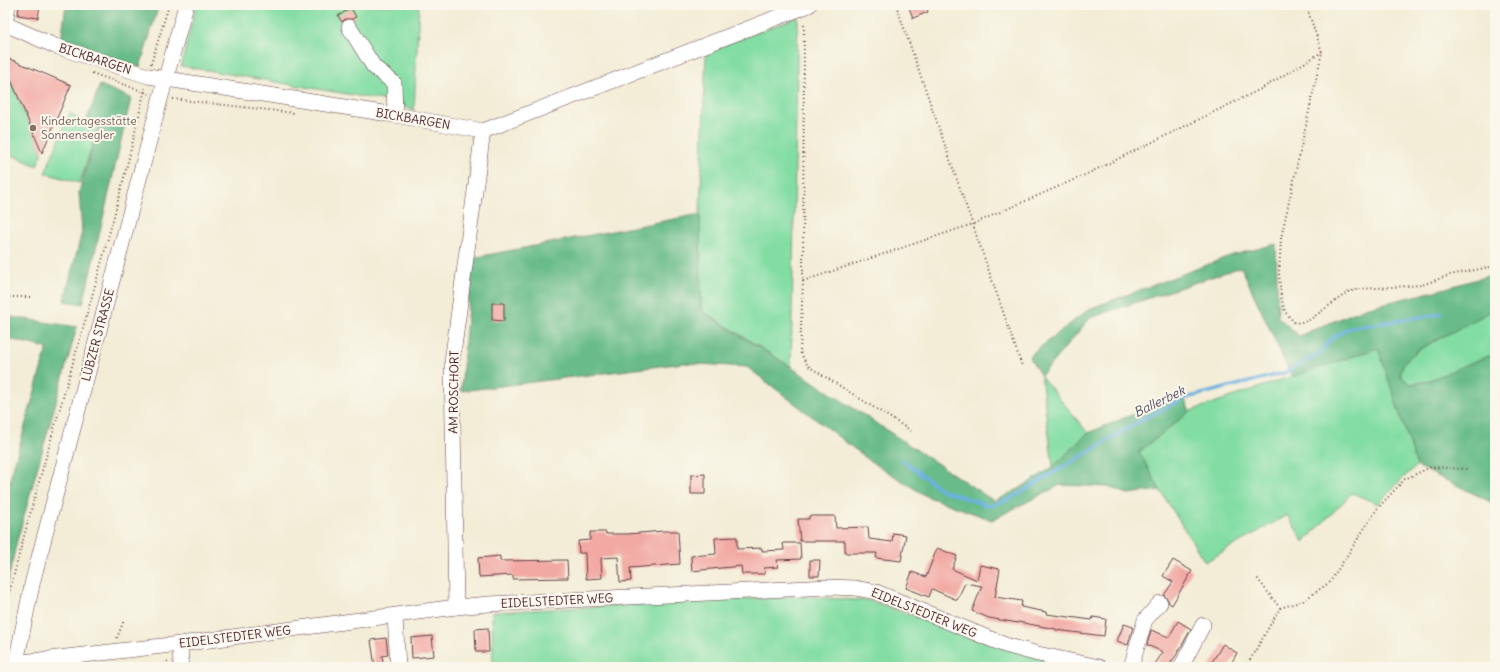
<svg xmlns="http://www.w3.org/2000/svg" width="1500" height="672" font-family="Delius,sans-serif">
	<rect width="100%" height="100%" fill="#fbf7ec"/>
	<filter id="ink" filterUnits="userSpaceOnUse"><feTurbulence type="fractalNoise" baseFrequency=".025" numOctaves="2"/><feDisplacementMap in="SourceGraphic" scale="8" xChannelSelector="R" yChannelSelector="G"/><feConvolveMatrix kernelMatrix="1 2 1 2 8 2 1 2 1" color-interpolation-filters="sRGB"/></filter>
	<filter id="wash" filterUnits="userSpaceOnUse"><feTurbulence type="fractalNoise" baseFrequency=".012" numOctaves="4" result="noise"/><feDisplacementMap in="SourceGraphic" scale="16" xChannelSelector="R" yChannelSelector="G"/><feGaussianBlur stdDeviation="0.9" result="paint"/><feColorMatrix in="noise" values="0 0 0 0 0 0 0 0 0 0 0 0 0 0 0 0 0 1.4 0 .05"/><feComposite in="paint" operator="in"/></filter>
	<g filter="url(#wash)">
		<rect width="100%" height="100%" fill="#f3edd7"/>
		<g fill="#82dda3" stroke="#667e67">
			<polygon points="196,5 419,5 414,111 394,102 181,66"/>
			<polygon points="798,17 791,367 701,310 700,214 706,52"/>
			<polygon points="5,66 42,153 37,166 5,152"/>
			<polygon points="70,113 97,131 80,183 45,173"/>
			<polygon points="1495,309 1495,354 1473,362 1428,381 1410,384 1400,375 1404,362 1418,350"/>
			<polygon points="1378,347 1417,466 1404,477 1378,504 1352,493 1304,542 1287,515 1205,562 1160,490 1139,452 1190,411"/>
			<polygon points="1041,376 1088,433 1053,467"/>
			<polygon points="797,596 872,601 964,634 1071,667 493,667 492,612"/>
		</g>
		<g fill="#69bc89" stroke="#5a6e5a">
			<polygon points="66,5 159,5 140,67 61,41"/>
			<polygon points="100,85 131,98 83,304 64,301 82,232 79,192 98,128 87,119"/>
			<polygon points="700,214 701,311 791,367 994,501 1019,489 1053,467 1088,433 1182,394 1190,411 1139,452 1160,490 1128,494 1108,487 1060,485 992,520 926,496 869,460 747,367 684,363 461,391 472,258"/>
			<polygon points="1276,244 1278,317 1299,336 1365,308 1439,290 1495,274 1495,309 1418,350 1404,362 1400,375 1410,384 1428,381 1473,362 1495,354 1495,504 1417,466 1378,348 1292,377 1241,267 1090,318 1041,376 1029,356 1089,309 1233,255"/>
			<polygon points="5,316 77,327 17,541 5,593 5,497 47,348 5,338"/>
		</g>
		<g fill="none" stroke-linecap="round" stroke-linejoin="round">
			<polyline stroke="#6ab1e1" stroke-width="3.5" points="902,460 942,490 989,506 1010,499 1145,418 1186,398 1284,373 1319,354 1332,338 1349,328 1441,314"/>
		</g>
		<g id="blocks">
			<g fill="#f2a8a3">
				<polygon points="19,5 40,5 38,18 18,15"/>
				<polygon points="908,5 926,5 928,12 913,18"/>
				<polygon points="351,8 356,17 352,19 345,19 342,22 338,16"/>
				<polygon points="5,57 71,85 42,153 5,66"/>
				<polygon points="492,303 504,303 504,321 492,320"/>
				<polygon points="705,474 705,494 691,494 691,475"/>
				<polygon points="809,516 835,516 836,528 868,527 869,539 892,542 893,533 906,535 901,561 876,558 877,553 845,553 845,541 800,541 798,519 809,519"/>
				<polygon points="663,531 678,531 680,564 630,568 631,581 620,582 618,557 601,558 602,578 586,579 585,553 579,553 578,541 590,540 590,532 606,532 606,534 628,534"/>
				<polygon points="737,537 737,549 762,548 762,551 784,550 783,543 800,543 801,559 777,560 778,567 764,568 765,574 742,574 741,566 692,571 691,556 716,554 715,538"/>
				<polygon points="937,548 957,556 952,569 977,580 980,565 1000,569 995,597 1022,601 1021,607 1046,612 1046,614 1092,620 1093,617 1106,619 1104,636 1056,630 1056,629 1018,622 1018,623 989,618 972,611 982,586 965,583 957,600 932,589 929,597 906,588 912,572 926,577"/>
				<polygon points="500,556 500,561 567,560 568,578 513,579 513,575 479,577 478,558"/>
				<polygon points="810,560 820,560 819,576 810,576"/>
				<polygon points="1173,560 1192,571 1172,605 1169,603 1168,600 1164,595 1173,582 1163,576"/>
				<polygon points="1178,621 1191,629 1177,654 1168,667 1153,667 1163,652 1147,645 1151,630 1169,637"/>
				<polygon points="1124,624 1133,627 1128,645 1117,641"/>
				<polygon points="488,628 489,652 476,652 475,629"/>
				<polygon points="432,636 434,656 412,658 411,638"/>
				<polygon points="386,638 388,655 382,656 384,666 375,667 371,640"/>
				<polygon points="1223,644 1237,653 1229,667 1209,667"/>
			</g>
		</g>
	</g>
	<g filter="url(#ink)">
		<use href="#blocks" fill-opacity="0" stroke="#633e45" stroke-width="1"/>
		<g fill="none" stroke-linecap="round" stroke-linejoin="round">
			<defs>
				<g id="minor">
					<polyline points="5,24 55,46 148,76 395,115 483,131 809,5"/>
					<polyline points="5,24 8,5"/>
					<polyline points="349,27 374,67 394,83 395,115"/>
					<polyline points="456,607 452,362 483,131"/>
					<polyline points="395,616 398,667"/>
					<polyline points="180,644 181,667"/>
					<polyline points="5,664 180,644 456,607 489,604 829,587 855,588 876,592 1005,645 1038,654 1099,667"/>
					<polyline points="15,667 33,580 161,96 186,5"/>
					<polyline points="1131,667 1145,620 1160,603"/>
					<polyline points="1181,667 1203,625"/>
				</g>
			</defs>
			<use href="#minor" stroke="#633e45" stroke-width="16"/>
			<g stroke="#633e45" stroke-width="2" stroke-dasharray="1 3" stroke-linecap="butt">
				<polyline points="896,5 1022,366"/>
				<polyline points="1306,5 1322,52 1281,238 1279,273 1281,297 1285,312 1295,323 1308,321 1348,292 1360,289 1422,285 1450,275 1495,266"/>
				<polyline points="804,25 803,281 973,224 1087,174 1261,89 1322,52"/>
				<polyline points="151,64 169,5"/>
				<polyline points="92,73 150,94"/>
				<polyline points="173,99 294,113"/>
				<polyline points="803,281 800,352 808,366 913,432"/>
				<polyline points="5,297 33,297"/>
				<polyline points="1280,608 1303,601 1330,582 1377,509 1405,479 1431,467 1468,469"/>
				<path d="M5,610C48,435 107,264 145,88"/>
				<polyline points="117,638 124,620"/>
				<polyline points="161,667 168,661"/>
				<polyline points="1246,667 1280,608 1257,578"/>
			</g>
			<use href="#minor" stroke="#fff" stroke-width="15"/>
		</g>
	</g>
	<circle fill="#8d6e63" stroke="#fbf7ec" stroke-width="1.5" cx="33" cy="128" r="4"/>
	<g text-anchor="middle" stroke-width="4" stroke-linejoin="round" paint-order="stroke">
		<g font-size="12" fill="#4a1f2b" stroke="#fbf7ec">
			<text transform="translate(95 59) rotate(18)" y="4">BICKBARGEN</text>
			<text transform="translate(413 119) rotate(10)" y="4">BICKBARGEN</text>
			<text transform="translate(98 335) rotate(-75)" y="4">LÜBZER STRASSE</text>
			<text transform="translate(454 392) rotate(-89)" y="4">AM ROSCHORT</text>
			<text transform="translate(557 601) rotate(-3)" y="4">EIDELSTEDTER WEG</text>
			<text transform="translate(924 613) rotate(22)" y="4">EIDELSTEDTER WEG</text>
			<text transform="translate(235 637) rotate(-7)" y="4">EIDELSTEDTER WEG</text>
		</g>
		<g font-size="12" fill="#785e54" stroke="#fbf7ec" text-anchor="start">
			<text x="41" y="125">Kindertagesstätte<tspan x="41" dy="14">Sonnensegler</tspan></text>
		</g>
		<g font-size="13" font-style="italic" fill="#55526b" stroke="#fbf7ec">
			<text transform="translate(1159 401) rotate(-26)" y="5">Ballerbek</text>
		</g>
	</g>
	<rect width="1500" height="672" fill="none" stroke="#fbf7ec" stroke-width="20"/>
</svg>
